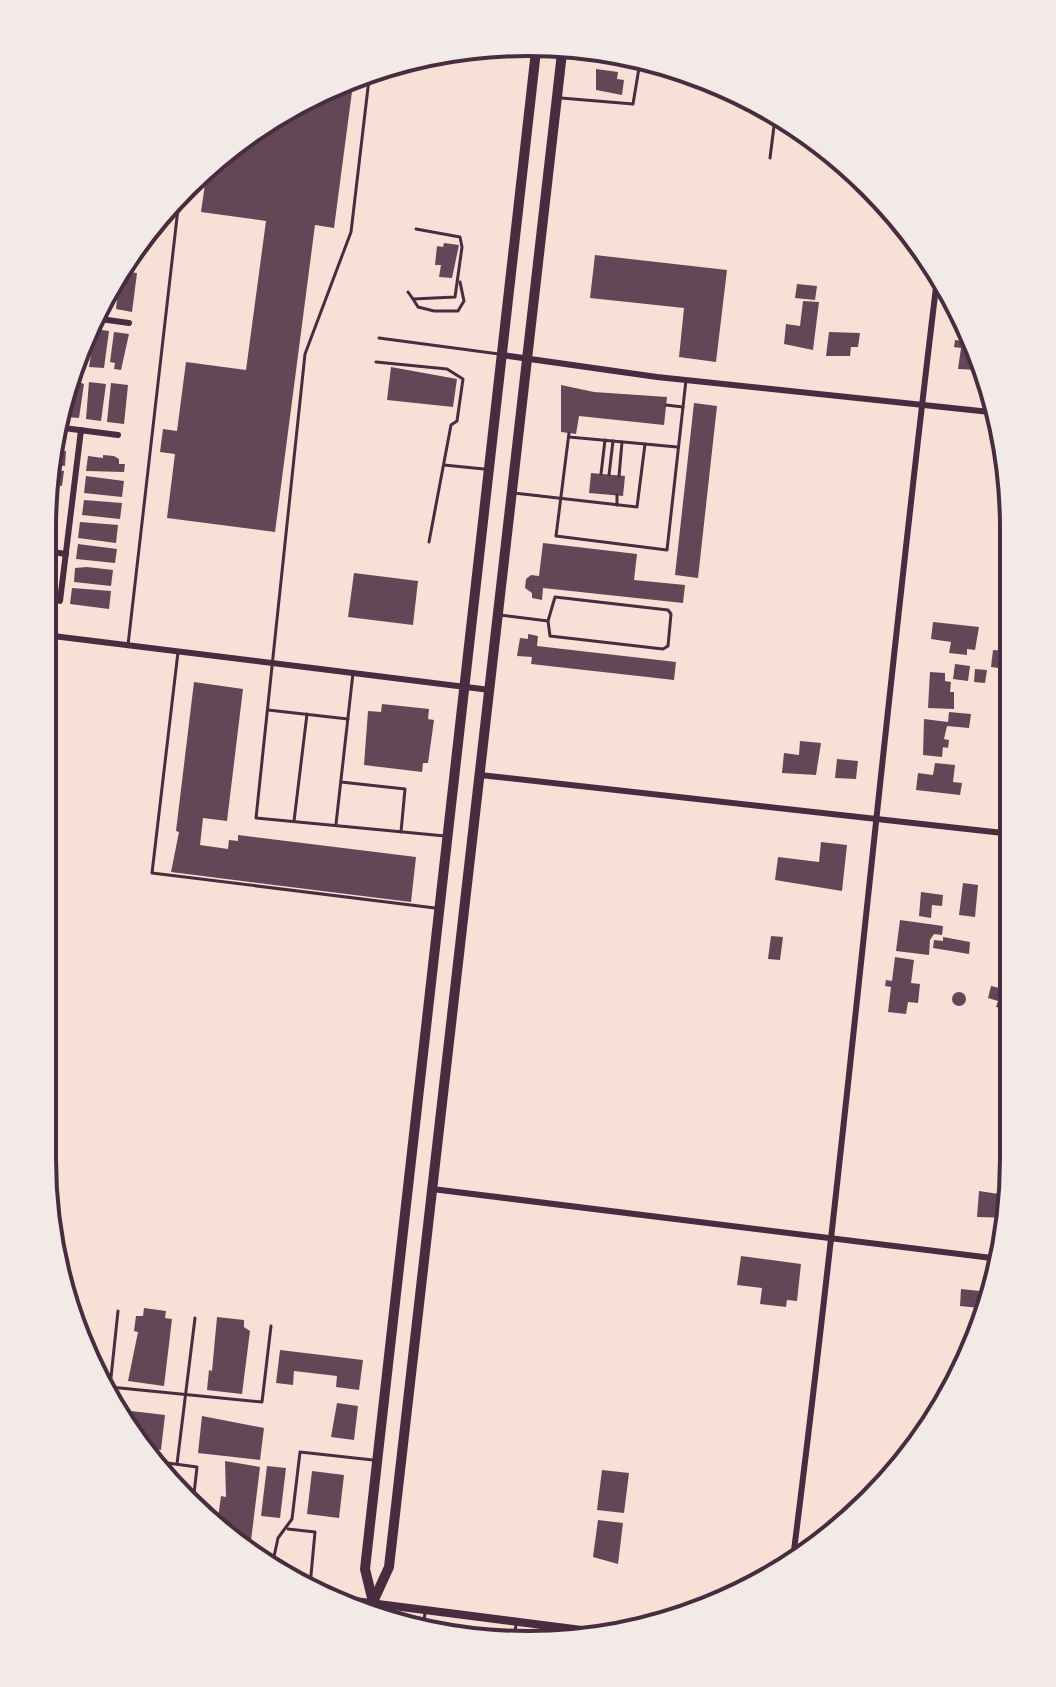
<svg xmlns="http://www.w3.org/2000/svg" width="1056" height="1687" font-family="Montserrat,sans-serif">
	<rect width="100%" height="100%" fill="#f7e1d7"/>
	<g fill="#644757">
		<polygon points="589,54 654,59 674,69 588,59"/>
		<polygon points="596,69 618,72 617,79 624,80 622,95 596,90"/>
		<polygon points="353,84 334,228 315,225 275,532 167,518 175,454 160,452 163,429 177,431 186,362 246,370 266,221 201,212 206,177 285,107"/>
		<polygon points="444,243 459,245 452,278 439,277 441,265 435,265 437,246 443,247"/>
		<polygon points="595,255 727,270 716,362 679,357 684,308 590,298"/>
		<polygon points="120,271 137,273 132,312 116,309"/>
		<polygon points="112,284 109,308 99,307 105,297"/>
		<polygon points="797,284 817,286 815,300 795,298"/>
		<polygon points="803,301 819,302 813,350 784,344 786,324 800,326"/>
		<polygon points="87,328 84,367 73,365 79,342"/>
		<polygon points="95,329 109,331 104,368 89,367"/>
		<polygon points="114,332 129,334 121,370 114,369 115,363 110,362"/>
		<polygon points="829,332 860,333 858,347 851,347 850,356 826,356"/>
		<polygon points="955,340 963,341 962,347 973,348 979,370 958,369 961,348 954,347"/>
		<polygon points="391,367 457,379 453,407 387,400"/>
		<polygon points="73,380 84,384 79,418 65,417 69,382"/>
		<polygon points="89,382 106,384 101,421 86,419"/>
		<polygon points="111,383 128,385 124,424 107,422"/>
		<polygon points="561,385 594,392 667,397 664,425 579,416 576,434 561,432"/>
		<polygon points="694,403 717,406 698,578 675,575"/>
		<polygon points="50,449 66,451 65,466 46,464"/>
		<polygon points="103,455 114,456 119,459 119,464 125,464 124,472 86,471 88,456 103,458"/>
		<polygon points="46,469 64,471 62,486 46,484"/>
		<polygon points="591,473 625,476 623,496 589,493"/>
		<polygon points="86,476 124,481 122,497 84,493"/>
		<polygon points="84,500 122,503 120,519 82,515"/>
		<polygon points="46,501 51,502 52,524 46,523"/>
		<polygon points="80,522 118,525 116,543 78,538"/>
		<polygon points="543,543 637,554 634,580 685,585 683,603 543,588 542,600 532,598 532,593 525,588 526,579 531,575 539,576"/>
		<polygon points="78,544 117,549 115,563 76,559"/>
		<polygon points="87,567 113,570 111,586 74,582 75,568"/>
		<polygon points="354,573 418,581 413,625 348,617"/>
		<polygon points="72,588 111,591 109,609 70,604"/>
		<polygon points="933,622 979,627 975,650 967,649 967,655 949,653 951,642 931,639"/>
		<polygon points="528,634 538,636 537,646 676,662 674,680 531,664 532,657 517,656 520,638 528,639"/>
		<polygon points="993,650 1007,651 1005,669 991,667"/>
		<polygon points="955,664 970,666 968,681 953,679"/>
		<polygon points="975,669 987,670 985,683 974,682"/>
		<polygon points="930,672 945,673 945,681 951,682 950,692 954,692 954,709 928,708"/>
		<polygon points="194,682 243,689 227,821 203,818 200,845 228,849 229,840 238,841 238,835 416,857 411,902 171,872 179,832 176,831"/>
		<polygon points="382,704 429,709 428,719 434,720 428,763 423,763 422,772 364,765 368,711 381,712"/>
		<polygon points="949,712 971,714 969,728 947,726 944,739 949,740 948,748 943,747 942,757 923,755 924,719 948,722"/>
		<polygon points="800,741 821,743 816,775 782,773 784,753 799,755"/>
		<polygon points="837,759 858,761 856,779 835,778"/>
		<polygon points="935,763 955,765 953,782 962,783 960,795 916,790 918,773 933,775"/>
		<polygon points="1002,766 1012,767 1012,801 998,800"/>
		<polygon points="821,842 847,845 842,891 775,880 778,857 819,862"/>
		<polygon points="963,883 978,885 975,917 959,915"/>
		<polygon points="921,892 943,895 942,906 932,905 931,918 919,916"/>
		<polygon points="900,920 943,926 942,935 934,934 930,940 929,955 896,951"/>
		<polygon points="771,936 783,937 780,960 768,959"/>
		<polygon points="943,937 970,942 969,954 933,948 934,940 943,941"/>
		<polygon points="895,957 914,960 911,983 920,984 918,1003 908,1002 906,1014 888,1012 891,987 885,986 886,980 892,981"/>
		<polygon points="991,986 1011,991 1011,1004 1007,1003 1006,1010 996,1007 998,1001 988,998"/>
		<circle cx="959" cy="999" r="7"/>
		<polygon points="999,1188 1010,1190 1010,1218 977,1217 979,1191 999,1194"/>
		<polygon points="741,1256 801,1264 797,1301 787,1300 786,1307 760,1304 762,1288 737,1285"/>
		<polygon points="981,1288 992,1289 986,1313 978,1312 979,1308 960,1306 961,1289 980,1291"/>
		<polygon points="144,1308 166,1311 165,1318 172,1319 164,1386 128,1381 138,1332 134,1331 136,1316 143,1316"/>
		<polygon points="217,1317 244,1320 244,1327 250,1331 242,1394 207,1390 209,1370 212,1371"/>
		<polygon points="280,1350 363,1360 359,1390 336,1387 337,1376 294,1371 293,1385 276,1383"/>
		<polygon points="337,1403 358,1406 354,1440 331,1437"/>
		<polygon points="114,1409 165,1415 161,1450 141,1448 124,1429"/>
		<polygon points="202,1416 264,1428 260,1460 198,1453"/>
		<polygon points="225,1461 260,1467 250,1549 232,1544 214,1526 217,1526 221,1496 226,1497"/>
		<polygon points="267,1466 286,1468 280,1518 261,1516"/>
		<polygon points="602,1470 629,1473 624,1513 597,1510"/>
		<polygon points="312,1471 344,1475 339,1518 307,1514"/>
		<polygon points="598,1520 623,1523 618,1564 593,1557"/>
	</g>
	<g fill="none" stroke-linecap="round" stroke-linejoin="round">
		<g stroke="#4a2c40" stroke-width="3">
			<polyline points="369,79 351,232 305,354 256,818 445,836"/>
			<polyline points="561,98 633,104 639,68"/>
			<polyline points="770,158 775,118"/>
			<polyline points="408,292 413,299 455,297 462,247 460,237 416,229"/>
			<polyline points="413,299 418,307 434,311 458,311 464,301 460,282"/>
			<polyline points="379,338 499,354"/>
			<polyline points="376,362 447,369 463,379 457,421 451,425 429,542"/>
			<polyline points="666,405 683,407"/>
			<polyline points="569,433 556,536 667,550 686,380"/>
			<polyline points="645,444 677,447"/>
			<polyline points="444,465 484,469"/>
			<polyline points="601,474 605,440"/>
			<polyline points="609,475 613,441"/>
			<polyline points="619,476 622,442"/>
			<polyline points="514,493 637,507 645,444 569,437"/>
			<polyline points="617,505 617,495"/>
			<polyline points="499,615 548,621 550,636 663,649 668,646 671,614 668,610 555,597 548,621"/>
			<polyline points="128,645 179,200"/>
			<polyline points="178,652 152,873 435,908"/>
			<polyline points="268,710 348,719"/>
			<polyline points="341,782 405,789 401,832"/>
			<polyline points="294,821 307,714"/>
			<polyline points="336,824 353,673"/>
			<polyline points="118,1311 110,1387 262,1402 271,1326"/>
			<polyline points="177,1464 195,1318"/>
			<polyline points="159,1467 160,1462 197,1467 193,1503"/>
			<polyline points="288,1529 315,1532 310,1586"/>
			<polyline points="272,1566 278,1538 292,1519 300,1452 373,1460"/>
			<polyline points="423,1628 425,1613"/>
			<polyline points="513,1643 516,1625"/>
		</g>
		<g stroke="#4a2c40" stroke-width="6">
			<polyline points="93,318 129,323"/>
			<polyline points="502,355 657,377 990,412"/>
			<polyline points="56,427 118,435"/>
			<polyline points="46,551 66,554"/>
			<polyline points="60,601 81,430"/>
			<polyline points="45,635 490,690"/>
			<polyline points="480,775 1012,834"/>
			<polyline points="432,1189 1000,1259"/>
			<path d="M792,1566C847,1135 885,702 938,271"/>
		</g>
		<polyline stroke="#4a2c40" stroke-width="8" points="331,1598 613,1634"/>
		<g stroke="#4a2c40" stroke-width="10">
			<polyline points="373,1602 365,1569 536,51"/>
			<polyline points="371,1619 373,1602 389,1567 562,53"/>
		</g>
	</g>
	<path d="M0 0H1056V1687H0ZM528 56H528A472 472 0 0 1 1000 528V1159A472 472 0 0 1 528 1631H528A472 472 0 0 1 56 1159V528A472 472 0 0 1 528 56Z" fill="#f1eae7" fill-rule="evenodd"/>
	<path fill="none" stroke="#4a2c40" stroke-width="4" d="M528 56H528A472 472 0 0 1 1000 528V1159A472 472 0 0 1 528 1631H528A472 472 0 0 1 56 1159V528A472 472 0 0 1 528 56Z"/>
</svg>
